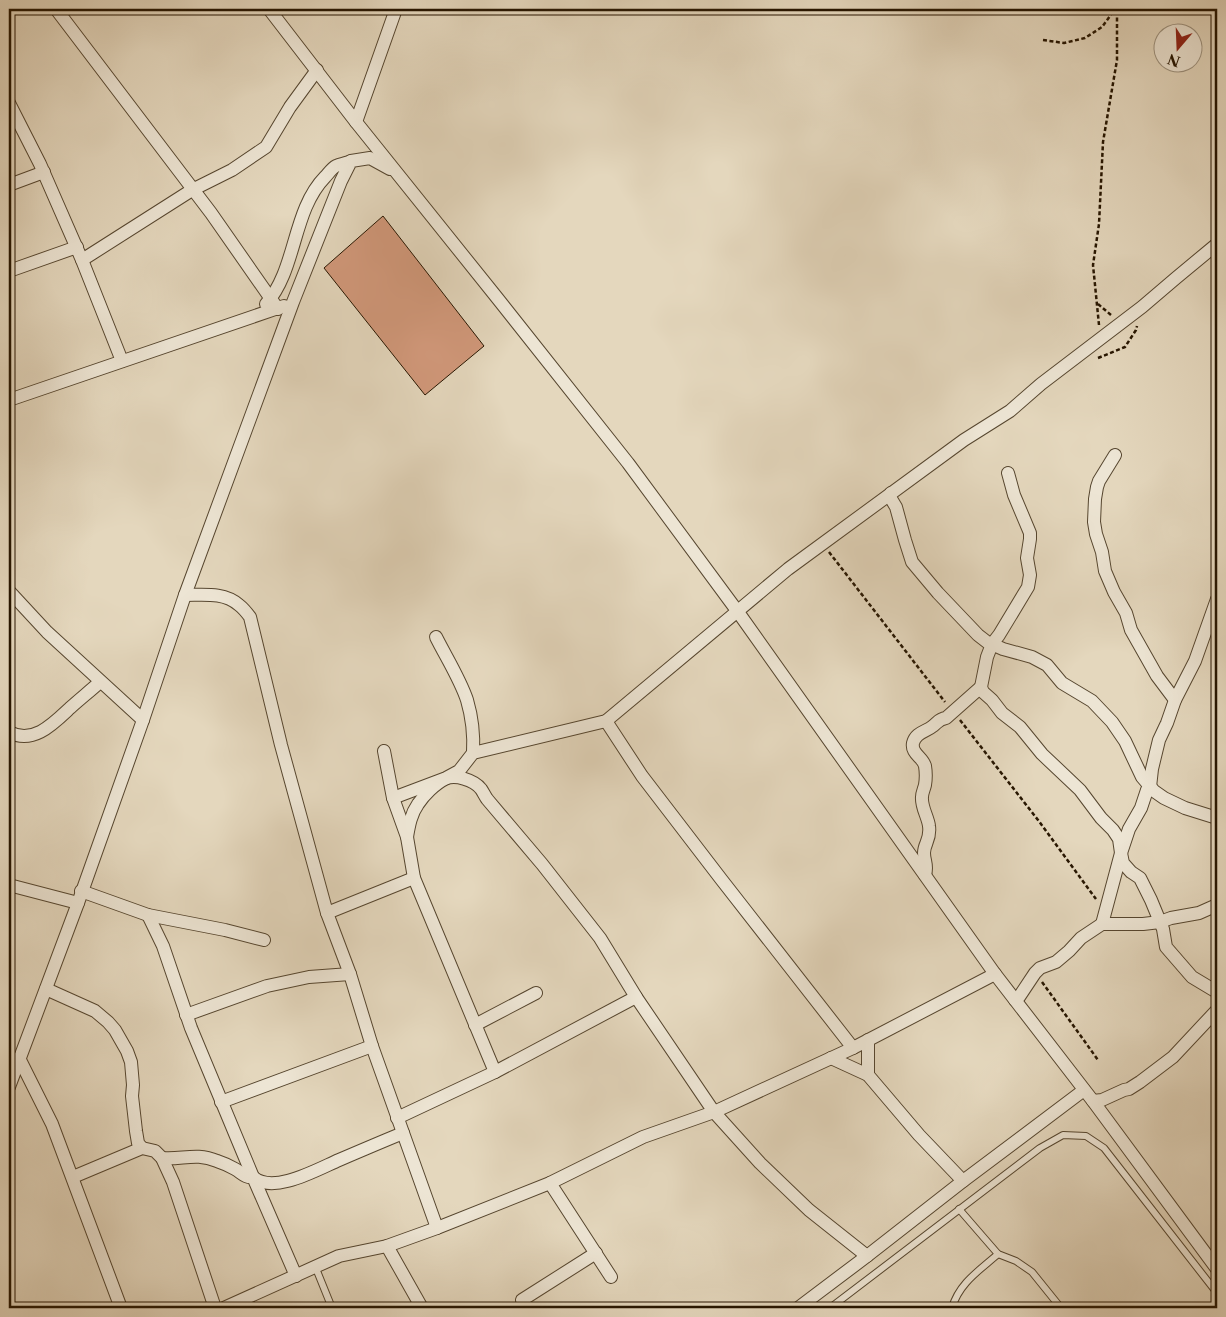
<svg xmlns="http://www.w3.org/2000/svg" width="1226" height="1317" font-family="'Libre Caslon Text',serif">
	<rect width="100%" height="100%" fill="#e4d7bd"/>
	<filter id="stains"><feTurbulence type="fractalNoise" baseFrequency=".004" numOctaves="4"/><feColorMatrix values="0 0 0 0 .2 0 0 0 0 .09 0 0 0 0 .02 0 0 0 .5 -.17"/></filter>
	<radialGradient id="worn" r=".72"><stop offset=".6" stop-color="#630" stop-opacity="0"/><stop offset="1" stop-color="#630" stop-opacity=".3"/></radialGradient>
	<polygon fill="#d1987a" stroke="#261500" points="383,216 484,346 425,395 324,268"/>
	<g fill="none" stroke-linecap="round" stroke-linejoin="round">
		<defs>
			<g id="service">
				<polyline points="959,1209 998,1254 1016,1261 1032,1272 1061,1308"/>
				<polyline points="315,1266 332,1308"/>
				<polyline points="830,1308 1040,1148 1063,1135 1086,1136 1104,1148 1217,1293"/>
				<path d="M952,1308C959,1283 980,1270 998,1254"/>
			</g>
			<g id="minor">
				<polyline points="56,9 211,213 278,309"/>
				<polyline points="269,9 356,122 498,299 628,463 738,612 995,974 1093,1101 1217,1269"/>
				<polyline points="9,103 40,164 82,260 122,361"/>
				<polyline points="356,122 396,9"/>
				<polyline points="9,185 44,172"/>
				<polyline points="82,260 192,190 232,170 266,147 290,107 317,70"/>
				<polyline points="9,271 77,247"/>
				<path d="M266,304C297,269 292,211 325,177C328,174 332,168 336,166C341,164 347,163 351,161"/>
				<polyline points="9,400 284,306"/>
				<polyline points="1115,455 1099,481 1097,487 1095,499 1094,522 1096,534 1102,552 1105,571 1114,592 1126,613 1131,630 1157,676 1175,700"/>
				<polyline points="1008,473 1014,495 1030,533 1030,539 1027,558 1030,575 1028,587 999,635 992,644 987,657 981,687 983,692 992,700 1002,713 1020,727 1042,754 1080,790 1101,818 1113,830 1119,839 1121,853 1123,863 1131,872 1140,878 1151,900 1163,929 1166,947 1192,977 1217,992"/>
				<polyline points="891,493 890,497 896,507 905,540 912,562 938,593 978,635 987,642 1003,649 1032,657 1047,665 1062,683 1092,701 1112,722 1125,741 1142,777 1154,791 1164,798 1185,808 1217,818"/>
				<polyline points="9,591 47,632 143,720"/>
				<path d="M185,595C204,595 224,592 239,605C243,608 247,613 250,617L281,745L327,913L350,974L372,1046L437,1228"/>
				<path d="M436,637C446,657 460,679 467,700C472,717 474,736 473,753"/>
				<polyline points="606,721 642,776 721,879 853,1048"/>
				<path d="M9,732C33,745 53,724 70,708C80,699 90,691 100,682"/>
				<polyline points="384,751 393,798 407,837 414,878 495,1072"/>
				<polyline points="393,798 446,778 459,771 473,753 606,721 788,569 964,440 1010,411 1041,384 1142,307 1176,278 1217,244"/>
				<path d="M407,837C409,825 411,814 418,804C424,795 435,784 445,779C455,774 474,780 481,789C483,792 485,796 487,799L542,864L600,938L636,997L714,1112L760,1163L809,1210L867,1256"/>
				<path d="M925,875C928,865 924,861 924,853C924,843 931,840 929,826C928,817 921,807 922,797C922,793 924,789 925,785C926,779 926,772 925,766C923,757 911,754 913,743C916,732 926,732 933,726C938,722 939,719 946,718L981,687"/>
				<polyline points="9,885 78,903"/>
				<polyline points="81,891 148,915 225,930 264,940"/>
				<polyline points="327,913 414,878"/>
				<polyline points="148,915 163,946 191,1028 253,1177 296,1276"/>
				<polyline points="1102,924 1121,853 1129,829 1141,808 1147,790 1150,787 1152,769 1159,740 1167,723 1175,700 1195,661 1217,599"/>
				<polyline points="46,989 95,1011 108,1022 115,1030 127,1051 131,1062 133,1085 132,1096 136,1131 138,1143 142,1148"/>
				<polyline points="1015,1000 1019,997 1035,973 1040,968 1056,962 1069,951 1081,938 1102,924 1143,924 1160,922 1171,918 1199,913 1217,905"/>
				<polyline points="186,1015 267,986 309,977 350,974"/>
				<polyline points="475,1025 536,993"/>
				<polyline points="19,1058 52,1124 121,1308"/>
				<polyline points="831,1058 868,1075 919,1135 963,1181"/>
				<polyline points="868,1075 868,1040"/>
				<polyline points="9,1087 78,903 143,720 185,595 293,302 341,181 351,161 370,158 390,169"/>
				<polyline points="1093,1101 1102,1100 1124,1090 1129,1089 1140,1082 1173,1057 1217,1010"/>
				<polyline points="221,1102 372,1046"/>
				<polyline points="397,1118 495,1072 636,997"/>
				<path d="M162,1158C182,1160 196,1152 217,1161C223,1163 230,1166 235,1169C242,1173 245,1178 253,1177C273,1195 318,1169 339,1160C360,1151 381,1142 403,1133"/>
				<polyline points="73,1177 142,1148 155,1151 162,1158 173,1182 215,1308"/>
				<polyline points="550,1183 611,1277"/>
				<polyline points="387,1246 422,1308"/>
				<polyline points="522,1300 596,1253"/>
				<polyline points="224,1308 339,1256 387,1246 437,1228 550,1183 643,1137 714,1112 853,1048 995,974"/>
				<polyline points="798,1308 867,1256 963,1181 1084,1090"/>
			</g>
		</defs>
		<use href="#service" stroke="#56462f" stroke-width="8"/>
		<use href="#minor" stroke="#56462f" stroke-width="14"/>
		<g stroke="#261500" stroke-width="2.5" stroke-dasharray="4 2.5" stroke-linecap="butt">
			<polyline points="1043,40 1064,43 1085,38 1102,27 1115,9"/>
			<polyline points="1098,304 1111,315"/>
			<polyline points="1099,325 1093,265 1099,224 1103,142 1117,60 1117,9"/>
			<polyline points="1098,358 1125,347 1136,330 1137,326"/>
			<polyline points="829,552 945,702"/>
			<polyline points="960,720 1038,820 1096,899"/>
			<polyline points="1042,982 1098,1060"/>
		</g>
		<use href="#service" stroke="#ede5d4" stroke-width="6"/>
		<use href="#minor" stroke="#ede5d4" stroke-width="12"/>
	</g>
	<rect width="1226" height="1317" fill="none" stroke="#e4d7bd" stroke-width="30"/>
	<rect x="10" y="10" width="1206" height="1297" fill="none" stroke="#261500" stroke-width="2.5"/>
	<rect x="15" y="15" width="1196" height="1287" fill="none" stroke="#261500"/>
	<g transform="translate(1178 48) rotate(199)"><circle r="24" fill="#ede5d4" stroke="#9d927f"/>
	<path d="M0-4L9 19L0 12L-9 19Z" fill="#8f2418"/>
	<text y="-8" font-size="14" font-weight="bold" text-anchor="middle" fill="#261500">N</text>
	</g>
	<rect width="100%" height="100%" filter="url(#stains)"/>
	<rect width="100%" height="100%" fill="url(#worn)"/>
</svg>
